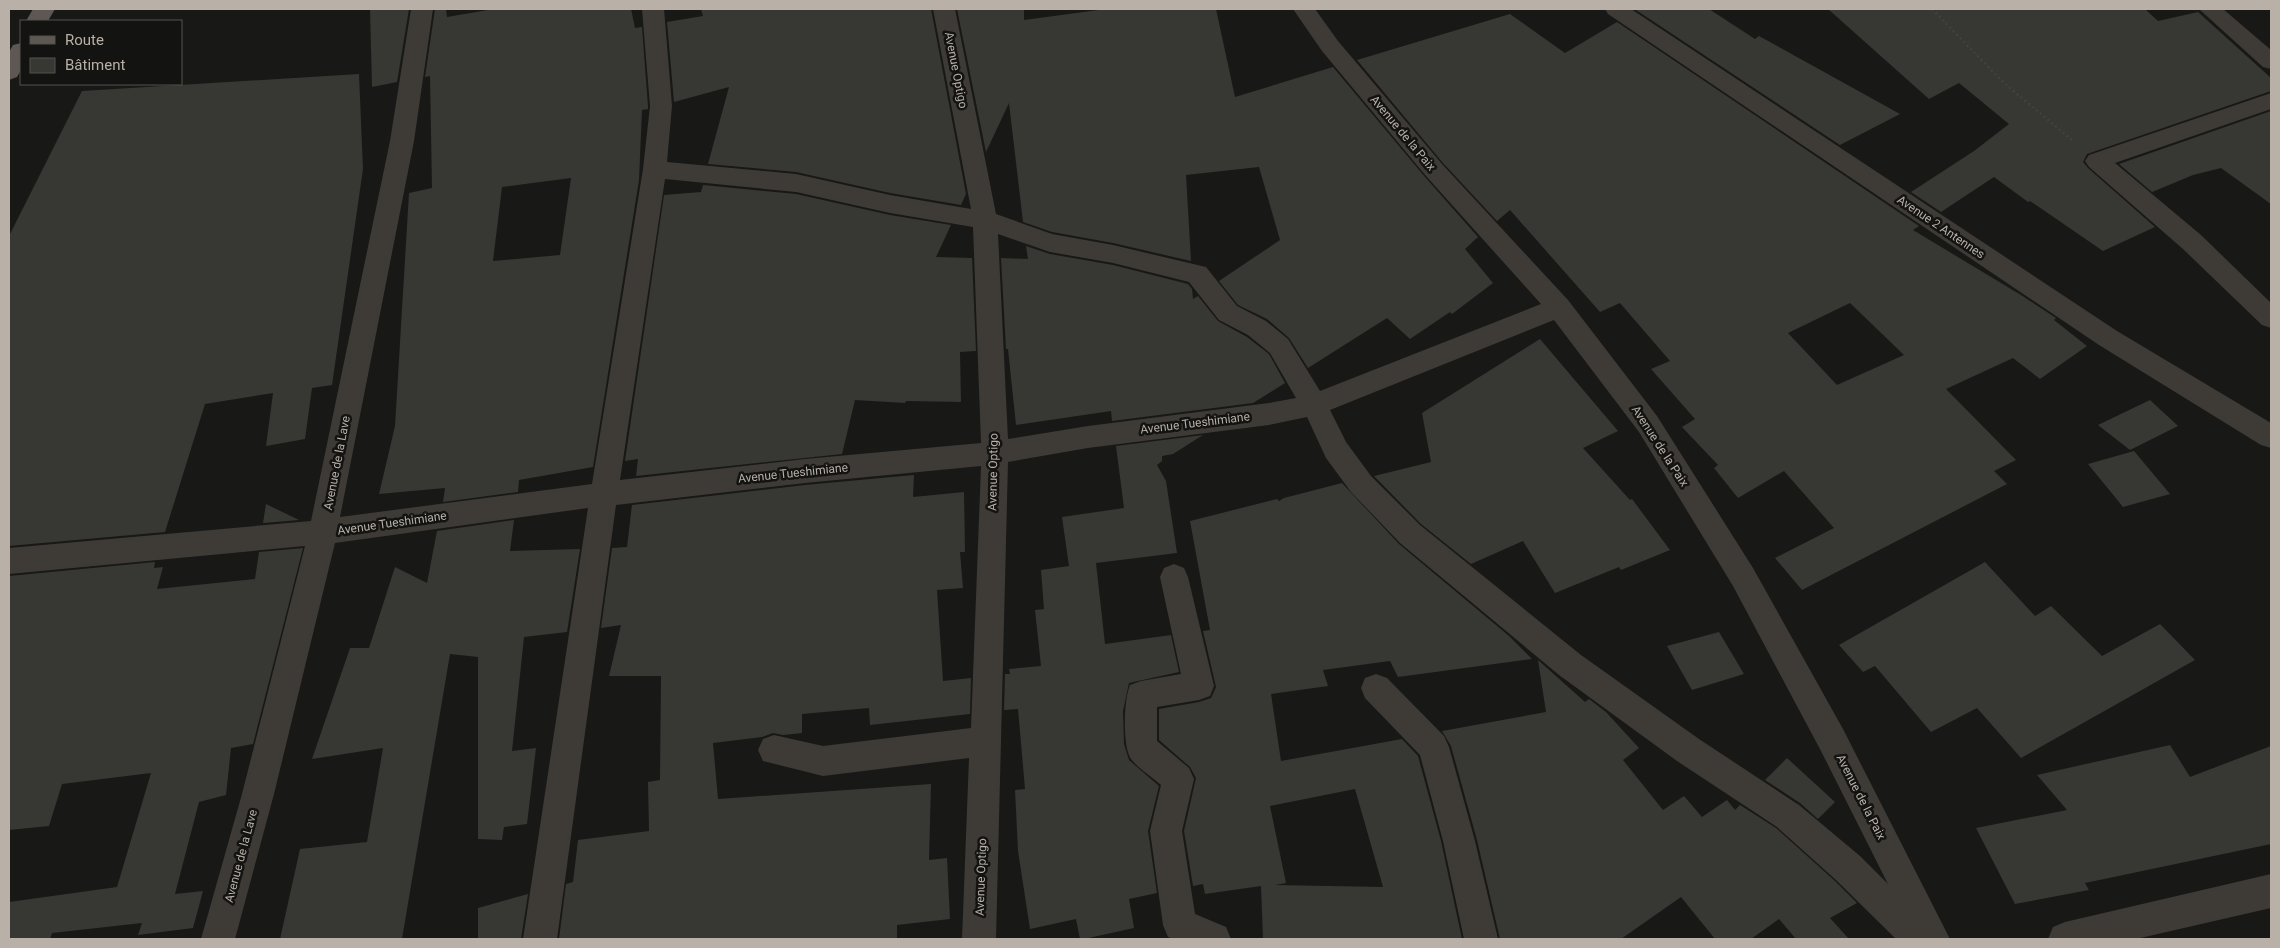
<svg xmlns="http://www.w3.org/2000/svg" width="2280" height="948" font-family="Roboto,sans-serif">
	<rect width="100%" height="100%" fill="#181816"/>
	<g fill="#373733" fill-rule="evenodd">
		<polygon points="370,9 409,9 397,82 372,87"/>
		<path d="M435,9H446L447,17L494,9H631L635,28L642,27L648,106V109L642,110L639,180L593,467L519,480L518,492L443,502L445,488L379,494L395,426L409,193L432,188L430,76L425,77ZM571,178L560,255L493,261L502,187Z"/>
		<polygon points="701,9 931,9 966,194 961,205 890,193 796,172 708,164 729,87 674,102 667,22 703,16"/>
		<polygon points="957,9 1024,9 1024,20 1106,9 1216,9 1235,97 1333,67 1425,177 1478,237 1465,249 1493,283 1452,314 1450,312 1410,339 1387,318 1308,368 1289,338 1267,319 1238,305 1219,281 1280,240 1259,167 1186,175 1191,261 1113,243 1052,232 1023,222 1009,103 986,152"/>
		<polygon points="1637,9 1709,9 1755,39 1759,36 1900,114 1840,145 1636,10"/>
		<polygon points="1828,9 2145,9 2158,21 2198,12 2271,78 2271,91 2087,154 2083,162 2088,168 2155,227 2103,251 2030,201 2028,202 1994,177 1941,212 1911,192 1974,151 2009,124 1959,83 1929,99"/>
		<path d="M1510,14L1565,53L1617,22L1919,226L1913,230L2021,295L2056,318L2054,320L2087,346L2040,379L2013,358L1946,389L2016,460L1994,471L2007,484L1802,590L1775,558L1834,528L1784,471L1738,498L1714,468L1718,465L1682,427L1695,419L1651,369L1670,361L1620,303L1600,312L1510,210L1497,221L1443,163L1357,60ZM1850,303L1904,355L1837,385L1788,333Z"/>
		<polygon points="359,74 363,169 332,385 312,388 305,439 266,446 273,393 205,404 165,532 9,546 9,236 82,91"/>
		<polygon points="2271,111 2271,204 2221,168 2193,175 2152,192 2119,164"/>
		<polygon points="703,185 796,194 890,215 951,225 936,257 972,258 976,351 960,352 961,402 906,401 905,403 855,400 842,454 636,476 638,459 625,461 664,195 701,192"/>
		<polygon points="1026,246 1050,254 1113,265 1188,284 1192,289 1193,299 1198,296 1218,321 1247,337 1269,354 1285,383 1253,403 1112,421 1111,411 1016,425 1008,349 1006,349 1001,258 1028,259"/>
		<polygon points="1540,339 1618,431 1583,448 1630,500 1632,499 1670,550 1621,570 1619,567 1555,593 1523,541 1471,564 1421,524 1374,476 1431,462 1422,413"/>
		<polygon points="2150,400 2178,426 2130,450 2098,425"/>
		<polygon points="1203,435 1173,454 1162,456 1162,461 1157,465 1166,481 1177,553 1096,563 1105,644 1171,635 1179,672 1129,683 1123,711 1124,744 1129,760 1159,786 1148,831 1157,893 1129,899 1134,928 1084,939 1080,939 1076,919 1030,929 1018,851 1015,790 1025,789 1018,709 1004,710 1005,674 1010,674 1009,669 1041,666 1035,610 1044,609 1041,570 1069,566 1062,517 1124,508 1116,446"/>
		<polygon points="2134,451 2170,494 2123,507 2088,464"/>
		<polygon points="914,475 913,497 964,492 965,552 960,552 963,588 937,590 943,681 971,678 970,714 870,725 869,708 802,714 802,733 783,735 773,733 762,737 713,743 718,799 931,784 929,860 947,858 950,919 897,925 897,939 559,939 566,884 573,882 578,840 649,831 648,782 660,780 661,676 609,676 621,625 601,628 612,548 627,547 632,505 805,485"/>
		<path d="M1342,483L1399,544L1509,636L1532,659L1398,677L1390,661L1323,670L1328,686L1271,694L1281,761L1402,739L1418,756L1441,841L1462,939H1263L1261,886L1205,894L1203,884L1193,886L1184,831L1196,778L1190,767L1159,740V709L1199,702L1211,698L1216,687L1203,631L1210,630L1190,521L1277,499L1279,501L1284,498ZM1355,789L1383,887L1275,885L1286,883L1270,806Z"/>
		<polygon points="266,504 299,520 263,523"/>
		<polygon points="514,520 510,551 580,549 567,632 524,637 512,751 536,748 527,824 504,827 502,840 478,839 478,657 450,654 402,939 280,939 300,849 367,842 383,748 312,759 350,648 369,648 395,567 427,583 437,531"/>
		<polygon points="303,548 253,744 231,748 226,795 199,802 175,894 203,891 193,928 138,935 142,923 52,933 50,939 9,939 9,902 117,887 151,773 62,784 49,826 9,830 9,576 155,562 154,568 163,567 157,589 255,579 259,552"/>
		<polygon points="1985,562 2035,616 2051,606 2102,656 2160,624 2195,660 2021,758 1977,708 1931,732 1875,666 1863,672 1839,645"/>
		<polygon points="1719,632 1744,674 1692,690 1667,646"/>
		<polygon points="1538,660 1585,702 1589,699 1606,712 1639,748 1623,760 1663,810 1684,796 1702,817 1727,800 1735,810 1740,805 1776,828 1835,881 1857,903 1830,918 1849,939 1796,939 1779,919 1751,939 1715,939 1681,897 1621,939 1500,939 1477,840 1451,746 1442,731 1546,712"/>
		<polygon points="2170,745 2190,777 2271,746 2271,844 2085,883 2089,890 2015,904 1976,828 2067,810 2037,775"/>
		<polygon points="1787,758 1835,802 1818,819 1800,803 1765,780"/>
		<polygon points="528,894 521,939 478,939 478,908"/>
	</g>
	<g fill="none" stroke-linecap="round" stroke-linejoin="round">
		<polyline stroke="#45413d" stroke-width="2.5" stroke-dasharray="2 3" stroke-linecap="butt" points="1932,9 2004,83 2072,140"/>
		<g fill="#3e3b37" fill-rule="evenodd">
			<path d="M411,9H433L414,141L340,517L592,484L643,169L650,106L642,9H664L672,106L667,162L796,174L890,195L971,209L933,9H955L996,214L1052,234L1113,245L1206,267L1237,306L1266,321L1288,339L1320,391L1541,304L1426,176L1322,51L1293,9H1315L1338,41L1442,164L1568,300L1657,416L1753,568L1843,729L1950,939H1896L1836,880L1777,827L1677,761L1559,675L1400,543L1351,492L1326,458L1307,417L1269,425L1088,448L1008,462L996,939H962L969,758L823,776L763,761L758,750L763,739L774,735L823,746L971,728L981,466L805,483L616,505L557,939H523L588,508L335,543L274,794L235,939H201L242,794L305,546L9,574V548L311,521L390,141ZM665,179L796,192L890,213L973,227L981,443L805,459L620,480ZM998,234L1050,252L1113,263L1189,282L1219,320L1248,335L1270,353L1296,398L1269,403L1088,426L1008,439ZM1554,320L1639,432L1733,586L1821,751L1888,884L1860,856L1799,805L1699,739L1581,655L1420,525L1371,476L1346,442L1330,410Z"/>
			<polygon points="1605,9 1631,9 2117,331 2271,423 2271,448 2261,445 2099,345 1608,14"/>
			<polygon points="2199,9 2223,9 2271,50 2271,69 2263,67"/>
			<polygon points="2271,93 2271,109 2115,163 2201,235 2271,303 2271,328 2262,325 2183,249 2089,167 2085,161 2089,155"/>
			<path d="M1174,564L1184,568L1188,577L1214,686L1210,696L1199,700L1157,707V741L1189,768L1194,779L1182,831L1195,914L1226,927L1231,939H1174L1168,937L1163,925L1150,831L1161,785C1152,777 1138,768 1131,759C1122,746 1124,698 1130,685L1141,681L1181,674L1160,577L1164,568Z"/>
			<polygon points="1376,674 1387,678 1444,736 1449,747 1475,841 1498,939 1464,939 1443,841 1420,755 1365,698 1361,688 1365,678"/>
			<polygon points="2271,874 2271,908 2136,939 2048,939 2053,927 2065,922"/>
		</g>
		<g fill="#5d5853" fill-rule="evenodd">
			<polygon points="33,9 55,9 48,21 26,21"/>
			<polygon points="21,43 21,70 17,77 9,80 9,52 13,45"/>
		</g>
	</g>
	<g text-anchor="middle" stroke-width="5" stroke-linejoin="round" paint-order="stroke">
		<g font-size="12" fill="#b9b0a8" stroke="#131311">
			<text transform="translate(956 70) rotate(79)" y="4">Avenue Optigo</text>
			<text transform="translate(1403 133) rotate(50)" y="4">Avenue de la Paix</text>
			<text transform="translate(1941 227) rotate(34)" y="4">Avenue 2 Antennes</text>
			<text transform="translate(1195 423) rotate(-7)" y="4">Avenue Tueshimiane</text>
			<text transform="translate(1660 446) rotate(57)" y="4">Avenue de la Paix</text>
			<text transform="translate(337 463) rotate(-79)" y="4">Avenue de la Lave</text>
			<text transform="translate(993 472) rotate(-89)" y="4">Avenue Optigo</text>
			<text transform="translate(793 473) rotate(-6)" y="4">Avenue Tueshimiane</text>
			<text transform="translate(392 523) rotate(-8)" y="4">Avenue Tueshimiane</text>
			<text transform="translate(1861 797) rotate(63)" y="4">Avenue de la Paix</text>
			<text transform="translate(241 856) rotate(-75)" y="4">Avenue de la Lave</text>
			<text transform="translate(981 877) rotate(-88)" y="4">Avenue Optigo</text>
		</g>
	</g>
	<rect width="2280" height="948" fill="none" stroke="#b9b0a8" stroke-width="20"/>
	<rect x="20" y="20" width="162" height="65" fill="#131311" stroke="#55524d"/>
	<rect x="30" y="36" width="25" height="8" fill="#5d5853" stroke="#55524d"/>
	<text x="65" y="45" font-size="15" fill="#b9b0a8">Route</text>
	<rect x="30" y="58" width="25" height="15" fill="#373733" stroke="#55524d"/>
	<text x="65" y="70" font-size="15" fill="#b9b0a8">Bâtiment</text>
</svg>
